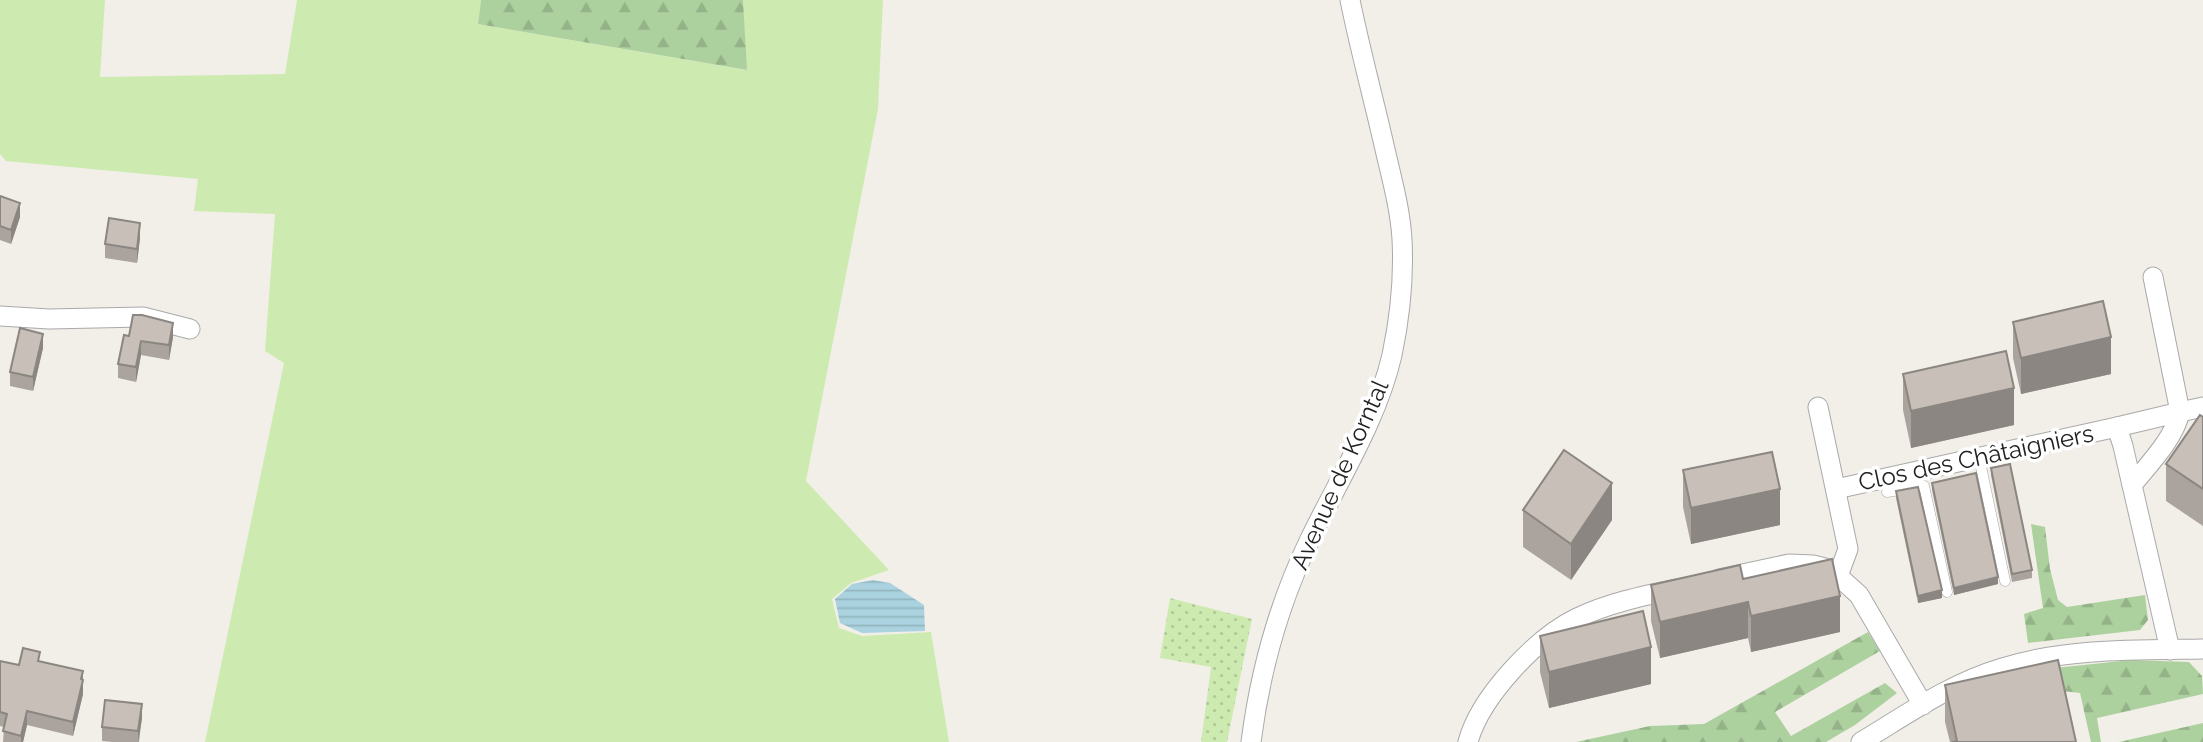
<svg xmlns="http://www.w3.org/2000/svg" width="2203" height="742" font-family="Raleway,sans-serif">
	<defs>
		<pattern id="forest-firs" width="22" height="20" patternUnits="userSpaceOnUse" patternTransform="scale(1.75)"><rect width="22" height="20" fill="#add19e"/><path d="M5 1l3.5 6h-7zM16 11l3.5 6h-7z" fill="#95b388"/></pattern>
		<pattern id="garden-dots" width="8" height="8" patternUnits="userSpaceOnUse" patternTransform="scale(1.75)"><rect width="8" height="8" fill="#cdebb0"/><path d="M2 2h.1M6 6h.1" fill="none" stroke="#b0c997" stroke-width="1.8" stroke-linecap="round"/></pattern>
		<pattern id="water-rules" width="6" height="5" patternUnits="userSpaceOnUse" patternTransform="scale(1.75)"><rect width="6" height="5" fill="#aad3df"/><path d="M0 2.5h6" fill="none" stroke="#92b5bf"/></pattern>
	</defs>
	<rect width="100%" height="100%" fill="#f2efe9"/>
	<polygon fill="#cdebb0" points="0,0 105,0 100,77 285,74 297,0 481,0 478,24 746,70 743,0 883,0 878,109 806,481 889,570 851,583 832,599 839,628 862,636 931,632 949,742 205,742 284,363 265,351 275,214 194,211 198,179 6,161 0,154"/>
	<g fill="url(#forest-firs)">
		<polygon points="481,0 743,0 747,70 478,24"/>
		<polygon points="2031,524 2045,527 2050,569 2058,600 2067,607 2145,595 2148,620 2140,630 2028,643 2024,614 2043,608"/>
		<polygon points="1868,632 1880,651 1775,712 1791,736 1885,683 1897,693 1855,725 1826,742 1576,742 1650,726 1704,724"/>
		<polygon points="2131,660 2189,662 2202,676 2203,694 2097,718 2101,742 2091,742 2080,693 2062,691 2036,670"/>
		<polygon points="2203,723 2203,742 2119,742"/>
	</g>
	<polygon fill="url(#garden-dots)" points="1170,598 1252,619 1227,742 1201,742 1211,667 1160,658"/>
	<polygon fill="url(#water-rules)" points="873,580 890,583 924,605 925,631 862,633 840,623 835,599 852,584"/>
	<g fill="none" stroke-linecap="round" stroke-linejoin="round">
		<defs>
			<g id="service">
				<polyline points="1979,457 2005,581"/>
				<polyline points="1898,481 1924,486 1947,592"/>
				<polyline points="1887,492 1918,487"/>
			</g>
			<g id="minor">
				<polyline points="2153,277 2180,412 2203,407"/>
				<polyline points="0,316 49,319 143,317 190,329"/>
				<polyline points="1818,407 1848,549 1838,576"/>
				<path d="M2117,427L2180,412C2174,439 2149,464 2132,485"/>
				<polyline points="1836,489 2117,427 2123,446 2170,650"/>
				<polyline points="1719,579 1789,564 1813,565 1825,568 1838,576 1859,595 1923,705"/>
				<path d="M1251,742C1260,672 1279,603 1310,539C1339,479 1377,420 1392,355C1400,317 1404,277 1402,239C1400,207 1391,176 1384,145C1373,97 1360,49 1350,0"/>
				<path d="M1468,742C1480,697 1536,638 1577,618C1609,603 1642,596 1676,589"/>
				<path d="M1861,742C1906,715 1951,683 2002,668C2066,648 2136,650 2203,649"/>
			</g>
		</defs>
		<use href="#service" stroke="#a9a9a9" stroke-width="11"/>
		<use href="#minor" stroke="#a9a9a9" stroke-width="21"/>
		<use href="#service" stroke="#fff" stroke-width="10"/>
		<use href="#minor" stroke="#fff" stroke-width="19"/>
	</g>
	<g fill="#aba49e">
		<polygon points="0,196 20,217 11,244 0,240"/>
		<polygon points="140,238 137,263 105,258 105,244"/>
		<polygon points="2013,322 2111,374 2021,394 2013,358"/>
		<polygon points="129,336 173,337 169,360 141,355 136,382 118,378 118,364"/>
		<polygon points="43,348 33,391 10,386 10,372"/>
		<polygon points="1903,374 2014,425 1911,448 1903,410"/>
		<polygon points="2203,417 2203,526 2166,501 2166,464"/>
		<polygon points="1991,468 2032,570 2032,578 2012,582 1991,475"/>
		<polygon points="1683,470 1780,525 1691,544 1683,507"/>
		<polygon points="1932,483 1998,584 1954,595 1932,490"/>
		<polygon points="1896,491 1942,598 1918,603 1896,498"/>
		<polygon points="1523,510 1612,520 1571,580 1523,547"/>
		<polygon points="1743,579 1840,632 1751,652 1748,638 1660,658 1651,621 1651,585"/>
		<polygon points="1540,636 1651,684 1549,708 1540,672"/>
		<polygon points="0,661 19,665 40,661 83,671 83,694 73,736 27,725 23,742 3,742 4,727 0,726"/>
		<polygon points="1945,685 2076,742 1950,742 1945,722"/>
		<polygon points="142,718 139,742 112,742 102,741 102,727"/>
	</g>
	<g fill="#8b8681">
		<polygon points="20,203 20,217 11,244 11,230"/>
		<polygon points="140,223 140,238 137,263 137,249"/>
		<polygon points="173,323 173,337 169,360 169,345"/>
		<polygon points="43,334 43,348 33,391 33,377"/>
		<polygon points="2111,337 2111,374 2021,394 2021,358"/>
		<polygon points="141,341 141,355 136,382 136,367"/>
		<polygon points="2014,388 2014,425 1911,448 1911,411"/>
		<polygon points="1612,483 1612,520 1571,580 1571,544"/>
		<polygon points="1780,489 1780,525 1691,544 1691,508"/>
		<polygon points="1998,577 1998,584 1954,595 1954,588"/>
		<polygon points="1942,590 1942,598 1918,603 1918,596"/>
		<polygon points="1840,596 1840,632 1751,652 1751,616"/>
		<polygon points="1748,602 1748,638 1660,658 1660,622"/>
		<polygon points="1651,647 1651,684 1549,708 1549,672"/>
		<polygon points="83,671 83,694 73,736 73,722"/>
		<polygon points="142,704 142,718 138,742 138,731"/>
		<polygon points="27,711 27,725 23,742 21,742 21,736"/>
	</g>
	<g fill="#c7bfb8" stroke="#8b8681" stroke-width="2">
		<polygon points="0,196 20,203 11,230 0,226"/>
		<polygon points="109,218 140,223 137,249 105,244"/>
		<polygon points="2103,301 2111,337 2021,358 2013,322"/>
		<polygon points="133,315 142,315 173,323 169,345 141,341 136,367 118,364 124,335 129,336"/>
		<polygon points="20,328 43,334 33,377 10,372"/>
		<polygon points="2006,351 2014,388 1911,411 1903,374"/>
		<polygon points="2200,415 2203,417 2203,489 2166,464"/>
		<polygon points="1564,450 1612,483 1571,544 1523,510"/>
		<polygon points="1772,452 1780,489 1691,508 1683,470"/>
		<polygon points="2010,464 2032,570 2012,574 1991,468"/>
		<polygon points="1976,473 1998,577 1954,588 1932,483"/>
		<polygon points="1918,487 1942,590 1918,596 1896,491"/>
		<polygon points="1832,559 1840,596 1751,616 1748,602 1660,622 1651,585 1740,565 1743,579"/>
		<polygon points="1643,611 1651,647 1549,672 1540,636"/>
		<polygon points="23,648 40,652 38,661 83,671 81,679 83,680 73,722 27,711 21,736 3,731 7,714 0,712 0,661 19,665"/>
		<polygon points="2058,660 2076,742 1952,742 1957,741 1945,685"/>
		<polygon points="105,700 142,704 138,731 102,727"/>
	</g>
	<g text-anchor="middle" stroke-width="7" stroke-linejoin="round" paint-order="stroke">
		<g font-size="24" fill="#222" stroke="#fff">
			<text transform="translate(1976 458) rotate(-12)" y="8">Clos des Châtaigniers</text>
			<text transform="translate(1340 475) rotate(-66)" y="8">Avenue de Korntal</text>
		</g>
	</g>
</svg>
